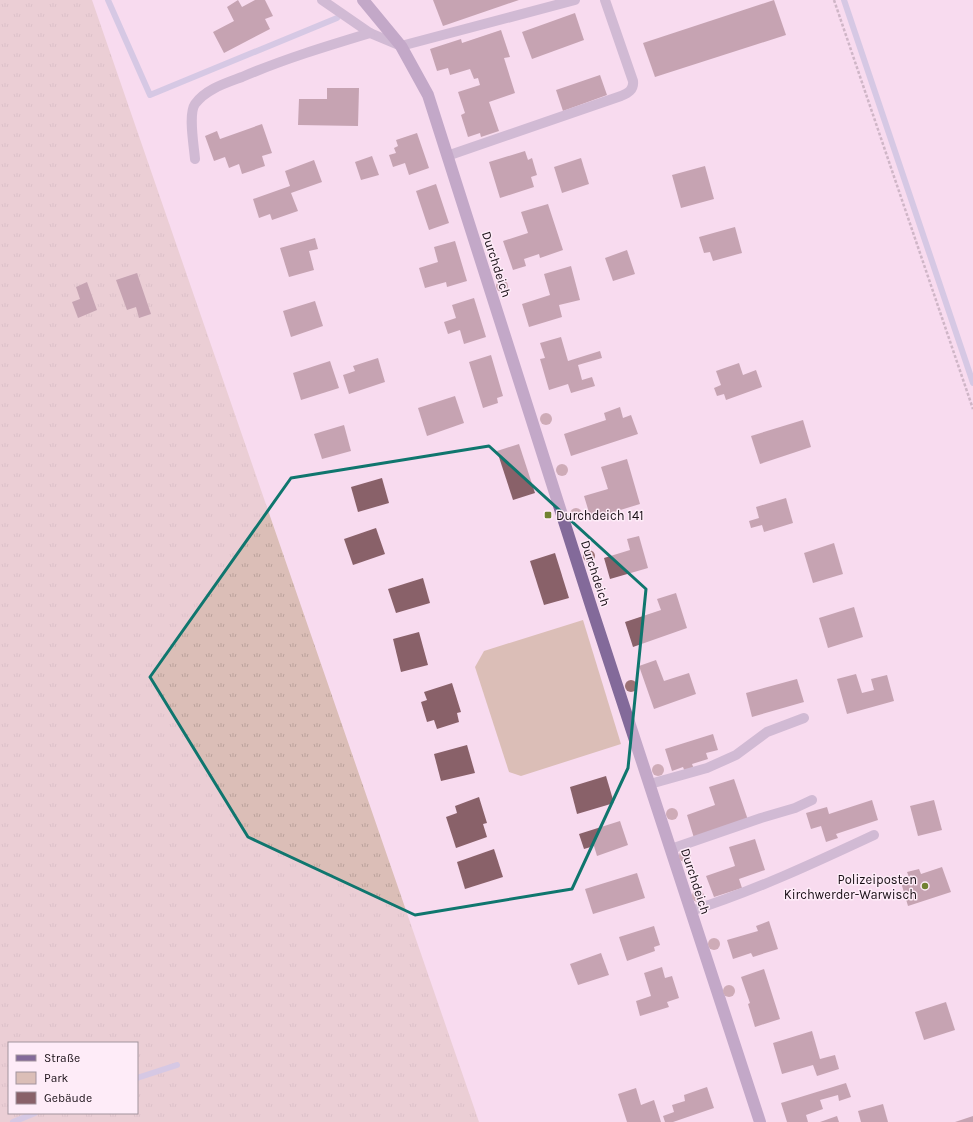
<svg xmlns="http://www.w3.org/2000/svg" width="973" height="1122" font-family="Karla,sans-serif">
	<defs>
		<pattern id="grass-tufts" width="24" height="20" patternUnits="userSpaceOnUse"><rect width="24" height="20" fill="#dbbeb7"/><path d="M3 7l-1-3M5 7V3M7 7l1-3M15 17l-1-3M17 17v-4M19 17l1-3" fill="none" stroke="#bba29c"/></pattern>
	</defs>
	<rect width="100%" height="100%" fill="#f8dbef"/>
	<path fill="url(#grass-tufts)" fill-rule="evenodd" d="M0,0H92L479,1122H0ZM9,1043H137V1113H9Z"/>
	<polygon fill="#dbbeb7" points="583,620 621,744 521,776 509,772 475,667 484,651"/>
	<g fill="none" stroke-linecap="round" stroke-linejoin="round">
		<g stroke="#adb2d7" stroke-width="6">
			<polyline points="108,0 150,95 337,18"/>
			<polyline points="844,0 973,383"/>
			<polyline points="137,1078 177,1065"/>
			<polyline points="13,1122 35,1113"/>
		</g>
	</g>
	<g fill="#896169">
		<polygon points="238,0 242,7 255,0 265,0 273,16 265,19 270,29 224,53 213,32 234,21 227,7"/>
		<polygon points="433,0 519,0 443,26"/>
		<polygon points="774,0 786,35 655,77 643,43"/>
		<polygon points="575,13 584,40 532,59 522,32"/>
		<polygon points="501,30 510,57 504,58 515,93 489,102 499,131 481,137 480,133 468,137 461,115 465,113 458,92 480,85 478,78 474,79 470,69 450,75 448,68 437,71 430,49 461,39 462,43"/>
		<polygon points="600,75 607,95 563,111 556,90"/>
		<polygon points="327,88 359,88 358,126 298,125 299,99 327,99"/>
		<polygon points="262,124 272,153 262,156 265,166 242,174 239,164 229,168 225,157 214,161 205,136 217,131 220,139"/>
		<polygon points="417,133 429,168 409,175 405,163 393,167 389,155 396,153 394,148 398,146 396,140"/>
		<polygon points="525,151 528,160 532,158 537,175 531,177 534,187 500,198 489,162"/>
		<polygon points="372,156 379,175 361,180 355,162"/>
		<polygon points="581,158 589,184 562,193 554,167"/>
		<polygon points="314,160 322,182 291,193 298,211 272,220 270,214 259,218 253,199 290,186 285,171"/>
		<polygon points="705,166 714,199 681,208 672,175"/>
		<polygon points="436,184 449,223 429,230 416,191"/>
		<polygon points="548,204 563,250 540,258 539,254 524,259 526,266 513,270 503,241 528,233 521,212"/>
		<polygon points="735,227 742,253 713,261 710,252 704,253 699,237"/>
		<polygon points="315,238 318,249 309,251 314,270 289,277 280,248"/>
		<polygon points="455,241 467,281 447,287 446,282 425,288 419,268 438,262 434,247"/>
		<polygon points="627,250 635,274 613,281 605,258"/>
		<polygon points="571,266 580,300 559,305 562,317 529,327 522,304 550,295 544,274"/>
		<polygon points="137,273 151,314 139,318 136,307 127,310 116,280"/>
		<polygon points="87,282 97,310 78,318 72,302 80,299 76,287"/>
		<polygon points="474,298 486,337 464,344 460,330 448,334 444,322 456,318 452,305"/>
		<polygon points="315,301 323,326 291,337 283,311"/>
		<polygon points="561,337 568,361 600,351 602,358 578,365 582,380 592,377 595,386 571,393 568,384 549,390 540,359 545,358 540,343"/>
		<polygon points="491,355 503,396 497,398 498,403 483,408 469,362"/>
		<polygon points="378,358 385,382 349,394 343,375 355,371 353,366"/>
		<polygon points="330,361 339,388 301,400 293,373"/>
		<polygon points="739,363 743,375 756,370 762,387 726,400 724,394 717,396 714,388 721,385 716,371"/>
		<polygon points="455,396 464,423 427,436 418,408"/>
		<polygon points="620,407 623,418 631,415 638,434 571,456 564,434 606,420 604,413"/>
		<polygon points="803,420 811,447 760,464 751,436"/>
		<polygon points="344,425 351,451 322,459 314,434"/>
		<polygon points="519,444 535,493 513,500 497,451"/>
		<polygon points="627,459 640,504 591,519 584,496 608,489 601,467"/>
		<polygon points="382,478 389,503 358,512 351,487"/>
		<polygon points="786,498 793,523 764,532 762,525 751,528 749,521 759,518 756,507"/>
		<polygon points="376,528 385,554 353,565 344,539"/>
		<polygon points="639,536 648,568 610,579 604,558 630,550 627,539"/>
		<polygon points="834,543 843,574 813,583 804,553"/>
		<polygon points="555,553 569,598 544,605 530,561"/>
		<polygon points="423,578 430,603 396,613 388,589"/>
		<polygon points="676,593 687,628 633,647 625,622 661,610 657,599"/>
		<polygon points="854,607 863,637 828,648 819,618"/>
		<polygon points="419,632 428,665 401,672 393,639"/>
		<polygon points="656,660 664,681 689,673 696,694 654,709 639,666"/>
		<polygon points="856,674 862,693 874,690 871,679 887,675 894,701 847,714 837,679"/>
		<polygon points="797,679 804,702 752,717 746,693"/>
		<polygon points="452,683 461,712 457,713 459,722 437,729 434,720 427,722 421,702 427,700 424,692"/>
		<polygon points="713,734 718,750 706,753 708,759 692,764 694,769 685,772 683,767 672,771 665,749"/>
		<polygon points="467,745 475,773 441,781 434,754"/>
		<polygon points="606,776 614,803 577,814 570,787"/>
		<polygon points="734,779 748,820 694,838 687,815 715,805 709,787"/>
		<polygon points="479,797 487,823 483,824 487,837 456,848 446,817 457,813 455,806"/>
		<polygon points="872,800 878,820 836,834 838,838 826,842 821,826 811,829 806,813 827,807 829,814"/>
		<polygon points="934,800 942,830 918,836 910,806"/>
		<polygon points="620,821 628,845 597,856 594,846 584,849 579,834"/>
		<polygon points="755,839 765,870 739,879 742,888 714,897 706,876 735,866 729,847"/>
		<polygon points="494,849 503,877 465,889 457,862"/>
		<polygon points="942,867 951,892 908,906 900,879 909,877 907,872 919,869 921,874"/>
		<polygon points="637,873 645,898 593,914 585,889"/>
		<polygon points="769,921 778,949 753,957 751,953 733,959 727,940 758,931 756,926"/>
		<polygon points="654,926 660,945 654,947 655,951 627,961 619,937"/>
		<polygon points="601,953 609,975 578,985 570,964"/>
		<polygon points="662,967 665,978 672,976 679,998 667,1002 669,1007 640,1016 636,1001 651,996 644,973"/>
		<polygon points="764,969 780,1019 755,1027 748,1004 750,1003 741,977"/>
		<polygon points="946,1002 955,1030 924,1040 915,1012"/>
		<polygon points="812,1031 820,1059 835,1055 839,1069 817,1076 813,1065 782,1074 773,1043"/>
		<polygon points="846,1083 851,1097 839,1101 838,1095 820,1100 823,1109 806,1115 808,1122 787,1122 781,1103"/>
		<polygon points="707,1087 714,1108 673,1122 665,1122 663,1116 674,1112 672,1105 685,1101 684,1095"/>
		<polygon points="636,1088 641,1105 654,1100 661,1122 627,1122 618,1094"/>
		<polygon points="883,1104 888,1122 861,1122 858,1111"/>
		<polygon points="837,1116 839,1122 820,1122"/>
		<polygon points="973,1116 973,1122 955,1122"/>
	</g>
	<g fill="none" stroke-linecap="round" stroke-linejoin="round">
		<polyline stroke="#9e8997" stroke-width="2.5" stroke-dasharray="3 2" stroke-linecap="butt" points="834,0 973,409"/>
		<g stroke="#a392b3" stroke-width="10">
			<polyline points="322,0 370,33 401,46 575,0"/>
			<path d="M447,156L621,96C628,93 634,90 633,81L605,0"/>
			<path d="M195,159C194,146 188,114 195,104C206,89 226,83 242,77C284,59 327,46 370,33"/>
			<polyline points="650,784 707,768 736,755 767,732 804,718"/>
			<polyline points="671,849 761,818 795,808 812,800"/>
			<path d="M691,911C754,891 814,863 874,835"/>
		</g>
		<polyline stroke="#836a9a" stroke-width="12" points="363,0 401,46 428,95 592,609 760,1122"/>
	</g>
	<g fill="#9c7274">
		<circle cx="502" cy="286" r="6"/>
		<circle cx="546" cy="419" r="6"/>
		<circle cx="562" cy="470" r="6"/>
		<circle cx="576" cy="514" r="6"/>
		<circle cx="589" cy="556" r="6"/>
		<circle cx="631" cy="686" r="6"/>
		<circle cx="658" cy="770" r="6"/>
		<circle cx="672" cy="814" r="6"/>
		<circle cx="685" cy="856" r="6"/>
		<circle cx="698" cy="896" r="6"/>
		<circle cx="714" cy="944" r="6"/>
		<circle cx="729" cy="991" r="6"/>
	</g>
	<path d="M0 0H973V1122H0ZM489,446L646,589L628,768L572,889L415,915L248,837L150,677L291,478Z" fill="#f8dbef" fill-opacity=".55" fill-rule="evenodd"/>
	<path fill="none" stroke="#0f766e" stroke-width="3" stroke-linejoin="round" d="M489,446L646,589L628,768L572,889L415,915L248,837L150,677L291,478Z"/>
	<g fill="#718231" stroke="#feecf8" stroke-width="1.5">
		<rect x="544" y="511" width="8" height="8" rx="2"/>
		<circle cx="925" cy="886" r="4"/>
	</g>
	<g text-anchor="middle" stroke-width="3" stroke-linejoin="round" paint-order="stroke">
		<g font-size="13" fill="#180e15" stroke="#feecf8">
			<text transform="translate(497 264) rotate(72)" y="5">Durchdeich</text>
			<text transform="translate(596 573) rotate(72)" y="5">Durchdeich</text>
			<text transform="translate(696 881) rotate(72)" y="5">Durchdeich</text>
		</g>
		<g font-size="13" fill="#180e15" stroke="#feecf8" text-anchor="start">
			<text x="556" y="520">Durchdeich 141</text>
			<text x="917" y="884" text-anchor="end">Polizeiposten<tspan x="917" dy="15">Kirchwerder-Warwisch</tspan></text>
		</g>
	</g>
	<rect x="8" y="1042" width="130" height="72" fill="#feecf8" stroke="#a2939d"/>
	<rect x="16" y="1055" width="20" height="6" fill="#836a9a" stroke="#a2939d"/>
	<text x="44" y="1062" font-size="12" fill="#180e15">Straße</text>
	<rect x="16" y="1072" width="20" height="12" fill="#dbbeb7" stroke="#a2939d"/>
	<text x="44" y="1082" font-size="12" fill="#180e15">Park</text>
	<rect x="16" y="1092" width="20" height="12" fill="#896169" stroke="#a2939d"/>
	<text x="44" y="1102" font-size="12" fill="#180e15">Gebäude</text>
</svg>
